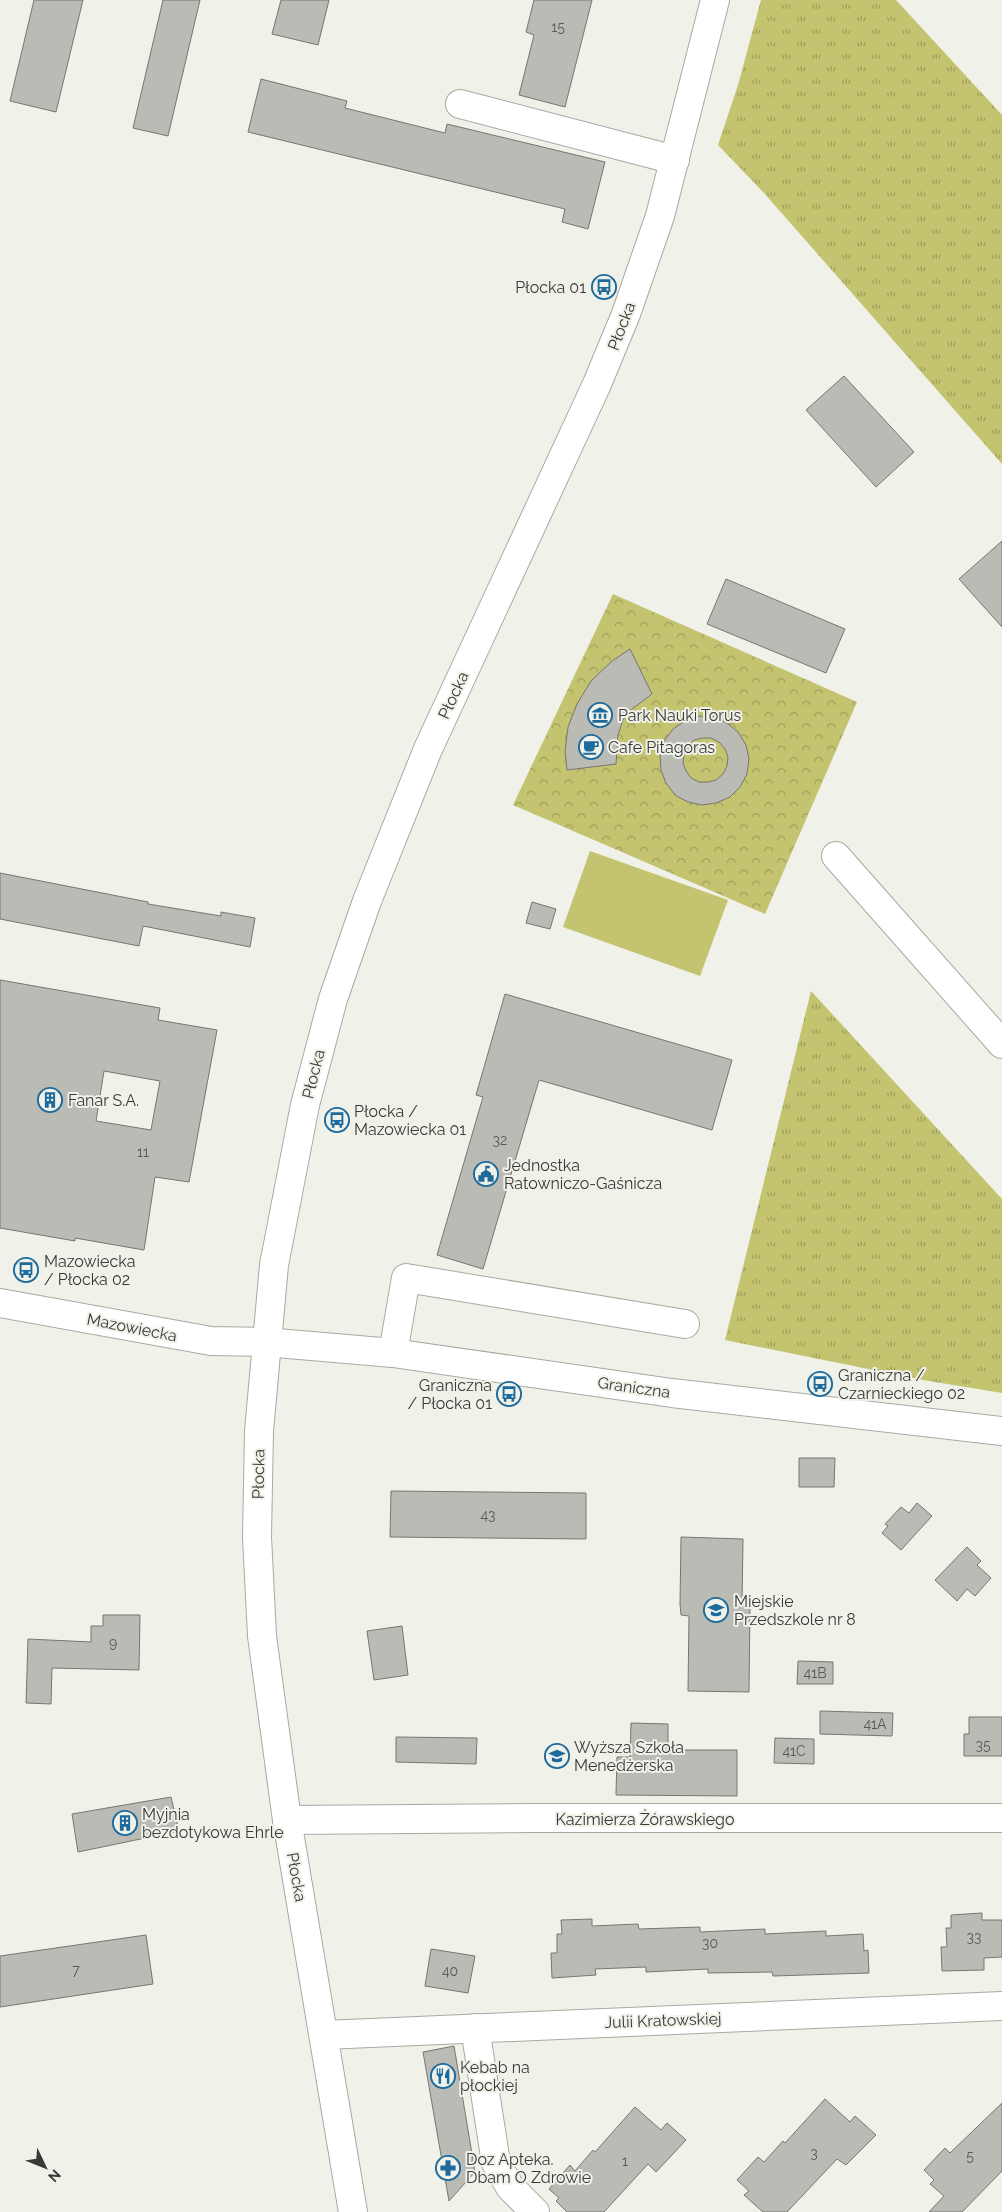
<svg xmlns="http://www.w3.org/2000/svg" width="1002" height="2212" font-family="Raleway,sans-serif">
	<defs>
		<pattern id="grass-tufts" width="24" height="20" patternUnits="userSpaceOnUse" patternTransform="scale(1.25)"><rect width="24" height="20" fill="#c3c370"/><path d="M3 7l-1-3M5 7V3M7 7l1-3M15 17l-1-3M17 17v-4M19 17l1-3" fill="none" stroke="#9f9f5d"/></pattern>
		<pattern id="park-crowns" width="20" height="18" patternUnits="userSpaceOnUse" patternTransform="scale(1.25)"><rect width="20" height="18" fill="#c3c370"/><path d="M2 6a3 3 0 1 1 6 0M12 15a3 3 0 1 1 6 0" fill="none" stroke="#9f9f5d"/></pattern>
	</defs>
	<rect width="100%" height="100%" fill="#f0f1e9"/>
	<g fill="url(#grass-tufts)">
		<polygon points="761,0 896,0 1002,115 1002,464 764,193 718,145 738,85"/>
		<polygon points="811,991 1002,1199 1002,1393 923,1380 725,1340"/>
	</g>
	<polygon fill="url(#park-crowns)" points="613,594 857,702 765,914 513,805"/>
	<polygon fill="#c3c370" points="590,851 728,900 700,976 563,927"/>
	<g fill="#babbb4" stroke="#767770" fill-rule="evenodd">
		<polygon points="34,0 83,0 56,112 10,101"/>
		<polygon points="163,0 200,0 168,136 133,128"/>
		<polygon points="281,0 329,0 318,45 272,34"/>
		<polygon points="534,0 592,0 565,107 519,95 534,35 526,32"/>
		<polygon points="261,79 347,101 345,108 445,133 447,124 605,162 588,229 562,222 565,209 248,132"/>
		<polygon points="844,376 914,452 876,487 806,410"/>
		<polygon points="1002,541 1002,627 959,579"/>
		<polygon points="726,579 845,629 826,673 707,624"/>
		<polygon points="630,649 652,694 632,709 623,720 618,735 616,764 567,770 565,751 568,727 577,704 591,681 612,661"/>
		<path d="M699,716L714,717L727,723L738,732L746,745L749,759L747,774L740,787L730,797L716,803L702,805L688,802L675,795L666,783L661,770L660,755L664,741L673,729L685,721ZM703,738H711L719,742L725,749L728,757L727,766L723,774L716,780L708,782H699L691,778L686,771L683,763L684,754L688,746L694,740Z"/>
		<polygon points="0,873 148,902 148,904 221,916 221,912 255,918 250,947 143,926 139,946 0,919"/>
		<polygon points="532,902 556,909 550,929 526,923"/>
		<path d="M0,980L160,1008L158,1020L217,1030L189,1182L155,1177L144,1250L75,1238V1241L0,1228ZM104,1071L160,1081L151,1130L96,1121Z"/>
		<polygon points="505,994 732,1060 712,1130 539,1080 483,1269 437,1255 483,1097 476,1095"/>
		<polygon points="799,1458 835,1458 834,1487 799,1487"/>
		<polygon points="391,1491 586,1493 586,1539 390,1537"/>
		<polygon points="917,1503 932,1516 901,1550 882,1533 888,1526 885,1524 901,1507 909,1513"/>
		<polygon points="681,1537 743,1539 742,1604 750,1604 749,1692 688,1691 689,1616 681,1615 680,1604"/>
		<polygon points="967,1547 981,1561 977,1565 991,1578 975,1596 967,1589 957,1601 935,1580"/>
		<polygon points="103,1615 140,1615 139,1670 52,1668 51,1704 26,1703 28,1639 91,1642 91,1626 103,1626"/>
		<polygon points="402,1626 408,1675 374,1680 367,1631"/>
		<polygon points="798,1661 833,1662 833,1684 797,1684"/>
		<polygon points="820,1711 893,1713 892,1736 820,1734"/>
		<polygon points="969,1717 1002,1717 1002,1756 964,1756 964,1734 969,1734"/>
		<polygon points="631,1723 668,1724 668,1750 737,1750 737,1796 616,1795 617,1757 630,1757"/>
		<polygon points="396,1737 477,1738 476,1764 396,1762"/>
		<polygon points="775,1738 814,1739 814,1764 774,1763"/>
		<polygon points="171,1797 179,1831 78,1852 72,1814"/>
		<polygon points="982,1913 982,1920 1002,1920 1002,1957 984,1958 984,1970 942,1971 941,1947 947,1947 946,1928 951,1928 951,1915"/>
		<polygon points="592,1919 592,1926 638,1924 639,1929 700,1927 700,1932 765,1929 765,1934 826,1931 826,1936 863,1934 864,1951 868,1950 869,1973 773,1976 772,1972 708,1973 708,1969 646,1972 646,1967 595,1969 596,1975 552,1978 551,1953 557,1953 557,1934 562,1934 561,1920"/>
		<polygon points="146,1935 153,1984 0,2007 0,1956"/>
		<polygon points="431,1949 475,1956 468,1993 425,1986"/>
		<polygon points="454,2046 475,2172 449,2201 423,2052"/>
		<polygon points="825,2099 850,2122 855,2116 876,2135 846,2165 837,2159 787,2212 763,2212 744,2195 749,2191 737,2180 758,2157 764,2162 783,2141 785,2143"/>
		<polygon points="1002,2103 1002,2171 962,2212 929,2212 944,2196 930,2184 934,2180 924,2170 945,2148 950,2153"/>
		<polygon points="635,2107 661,2130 667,2123 686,2140 656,2172 648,2164 604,2212 567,2212 556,2201 559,2198 549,2189 570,2165 575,2171 593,2150 595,2152"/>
	</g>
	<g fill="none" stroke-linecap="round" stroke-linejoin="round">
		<defs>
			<g id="minor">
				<polyline points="460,104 675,160"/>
				<polyline points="836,856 1002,1044"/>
				<polyline points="0,1303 211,1341 265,1342 393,1353 672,1393 1002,1431"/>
				<polyline points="393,1353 406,1278 685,1324"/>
				<polyline points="287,1820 530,1818 1002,1818"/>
				<polyline points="475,2028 496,2163 510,2187 535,2212"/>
				<polyline points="324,2035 1002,2006"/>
			</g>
			<polyline id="major" points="353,2212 287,1820 262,1636 257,1537 259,1431 274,1265 305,1105 333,999 367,901 428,749 597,384 626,314 660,216 715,0"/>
		</defs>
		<use href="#minor" stroke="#a9a9a3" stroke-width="30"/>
		<use href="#major" stroke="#a9a9a3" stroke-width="30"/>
		<use href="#minor" stroke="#fff" stroke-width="28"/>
		<use href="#major" stroke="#fff" stroke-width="28"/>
	</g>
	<defs>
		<symbol id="bus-ring" viewBox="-11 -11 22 22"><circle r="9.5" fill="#f0f1e9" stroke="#1d6a9d" stroke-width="1.5"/><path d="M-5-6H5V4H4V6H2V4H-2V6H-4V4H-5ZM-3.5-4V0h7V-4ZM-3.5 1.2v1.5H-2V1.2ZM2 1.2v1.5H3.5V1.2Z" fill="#1d6a9d"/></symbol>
		<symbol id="museum-ring" viewBox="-11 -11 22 22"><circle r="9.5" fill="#f0f1e9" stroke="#1d6a9d" stroke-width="1.5"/><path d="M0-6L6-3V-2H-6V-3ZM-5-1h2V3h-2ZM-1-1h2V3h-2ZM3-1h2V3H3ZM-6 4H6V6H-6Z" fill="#1d6a9d"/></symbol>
		<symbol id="cafe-ring" viewBox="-11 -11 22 22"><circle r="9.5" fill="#f0f1e9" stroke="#1d6a9d" stroke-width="1.5"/><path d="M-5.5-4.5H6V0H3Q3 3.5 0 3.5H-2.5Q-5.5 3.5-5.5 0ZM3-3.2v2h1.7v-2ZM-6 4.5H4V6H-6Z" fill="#1d6a9d"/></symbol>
		<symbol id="building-ring" viewBox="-11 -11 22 22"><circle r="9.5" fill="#f0f1e9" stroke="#1d6a9d" stroke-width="1.5"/><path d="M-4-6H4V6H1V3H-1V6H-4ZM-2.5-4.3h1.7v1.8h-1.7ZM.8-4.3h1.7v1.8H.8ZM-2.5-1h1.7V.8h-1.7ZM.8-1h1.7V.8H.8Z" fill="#1d6a9d"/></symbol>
		<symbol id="civic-ring" viewBox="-11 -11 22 22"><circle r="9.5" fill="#f0f1e9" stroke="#1d6a9d" stroke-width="1.5"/><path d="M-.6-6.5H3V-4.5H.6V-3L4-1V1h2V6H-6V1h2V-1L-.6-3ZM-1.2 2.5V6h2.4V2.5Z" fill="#1d6a9d"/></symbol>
		<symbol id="school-ring" viewBox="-11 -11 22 22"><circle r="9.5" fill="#f0f1e9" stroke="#1d6a9d" stroke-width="1.5"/><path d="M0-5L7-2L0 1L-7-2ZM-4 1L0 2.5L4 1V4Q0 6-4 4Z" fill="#1d6a9d"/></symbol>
		<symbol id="university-ring" viewBox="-11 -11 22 22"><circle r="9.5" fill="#f0f1e9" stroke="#1d6a9d" stroke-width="1.5"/><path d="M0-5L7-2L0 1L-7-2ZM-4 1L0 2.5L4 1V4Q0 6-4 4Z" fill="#1d6a9d"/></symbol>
		<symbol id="restaurant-ring" viewBox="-11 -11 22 22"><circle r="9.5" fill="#f0f1e9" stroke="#1d6a9d" stroke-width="1.5"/><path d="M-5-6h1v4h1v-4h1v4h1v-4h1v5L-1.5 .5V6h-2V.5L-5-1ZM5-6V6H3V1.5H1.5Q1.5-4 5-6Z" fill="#1d6a9d"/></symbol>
		<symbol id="pharmacy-ring" viewBox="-11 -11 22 22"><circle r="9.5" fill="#f0f1e9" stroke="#1d6a9d" stroke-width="1.5"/><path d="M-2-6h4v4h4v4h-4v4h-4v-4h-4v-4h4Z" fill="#1d6a9d"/></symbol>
	</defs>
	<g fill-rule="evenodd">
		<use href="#bus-ring" x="590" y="273" width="28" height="28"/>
		<use href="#museum-ring" x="586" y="701" width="28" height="28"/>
		<use href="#cafe-ring" x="577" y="733" width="28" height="28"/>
		<use href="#building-ring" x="36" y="1086" width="28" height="28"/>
		<use href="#bus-ring" x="323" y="1106" width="28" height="28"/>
		<use href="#civic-ring" x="472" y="1160" width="28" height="28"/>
		<use href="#bus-ring" x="12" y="1256" width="28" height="28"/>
		<use href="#bus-ring" x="806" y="1370" width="28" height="28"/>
		<use href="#bus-ring" x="495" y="1380" width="28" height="28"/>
		<use href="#school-ring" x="702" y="1596" width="28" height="28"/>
		<use href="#university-ring" x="543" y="1742" width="28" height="28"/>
		<use href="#building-ring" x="111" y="1809" width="28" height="28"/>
		<use href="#restaurant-ring" x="429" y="2062" width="28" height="28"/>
		<use href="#pharmacy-ring" x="434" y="2154" width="28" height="28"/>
	</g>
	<g text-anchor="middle" stroke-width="4" stroke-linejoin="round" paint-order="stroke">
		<g font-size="14" fill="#595a56">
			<text x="558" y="32">15</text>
			<text x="500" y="1145">32</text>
			<text x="143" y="1157">11</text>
			<text x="488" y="1520">43</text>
			<text x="113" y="1648">9</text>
			<text x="815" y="1678">41B</text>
			<text x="875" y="1729">41A</text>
			<text x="983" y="1750">35</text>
			<text x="794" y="1756">41C</text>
			<text x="974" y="1942">33</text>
			<text x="710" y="1948">30</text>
			<text x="76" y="1975">7</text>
			<text x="450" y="1976">40</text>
			<text x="814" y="2158">3</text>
			<text x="970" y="2161">5</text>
			<text x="625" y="2166">1</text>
		</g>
		<g font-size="16" fill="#393937" stroke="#f0f1e9" text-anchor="start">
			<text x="586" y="293" text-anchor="end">Płocka 01</text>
			<text x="618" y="721">Park Nauki Torus</text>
			<text x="608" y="753">Cafe Pitagoras</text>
			<text x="68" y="1106">Fanar S.A.</text>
			<text x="354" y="1117">Płocka /<tspan x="354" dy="18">Mazowiecka 01</tspan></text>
			<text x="504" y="1171">Jednostka<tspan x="504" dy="18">Ratowniczo-Gaśnicza</tspan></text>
			<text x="44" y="1267">Mazowiecka<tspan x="44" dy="18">/ Płocka 02</tspan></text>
			<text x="838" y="1381">Graniczna /<tspan x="838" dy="18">Czarnieckiego 02</tspan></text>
			<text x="492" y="1391" text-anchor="end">Graniczna<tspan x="492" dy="18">/ Płocka 01</tspan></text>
			<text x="734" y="1607">Miejskie<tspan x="734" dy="18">Przedszkole nr 8</tspan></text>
			<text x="574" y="1753">Wyższa Szkoła<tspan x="574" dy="18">Menedżerska</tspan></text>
			<text x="142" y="1820">Myjnia<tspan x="142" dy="18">bezdotykowa Ehrle</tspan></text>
			<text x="460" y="2073">Kebab na<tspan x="460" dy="18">płockiej</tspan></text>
			<text x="466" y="2165">Doz Apteka.<tspan x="466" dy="18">Dbam O Zdrowie</tspan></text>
		</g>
		<g font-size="16" fill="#393937" stroke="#f0f1e9">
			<text transform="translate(621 326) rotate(-69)" y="6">Płocka</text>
			<text transform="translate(453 695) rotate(-65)" y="6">Płocka</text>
			<text transform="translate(313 1074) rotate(-76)" y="6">Płocka</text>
			<text transform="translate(132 1327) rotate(11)" y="6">Mazowiecka</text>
			<text transform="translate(634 1387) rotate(8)" y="6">Graniczna</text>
			<text transform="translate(258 1474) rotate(-89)" y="6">Płocka</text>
			<text x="645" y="1825">Kazimierza Żórawskiego</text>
			<text transform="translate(297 1877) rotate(80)" y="6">Płocka</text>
			<text transform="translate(663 2020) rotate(-2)" y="6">Julii Kratowskiej</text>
		</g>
	</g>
	<g transform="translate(45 2167) rotate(133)" stroke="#f0f1e9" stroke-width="4" paint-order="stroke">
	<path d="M0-4L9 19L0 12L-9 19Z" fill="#393937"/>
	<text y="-8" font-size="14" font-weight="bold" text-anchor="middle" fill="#393937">N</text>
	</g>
</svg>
